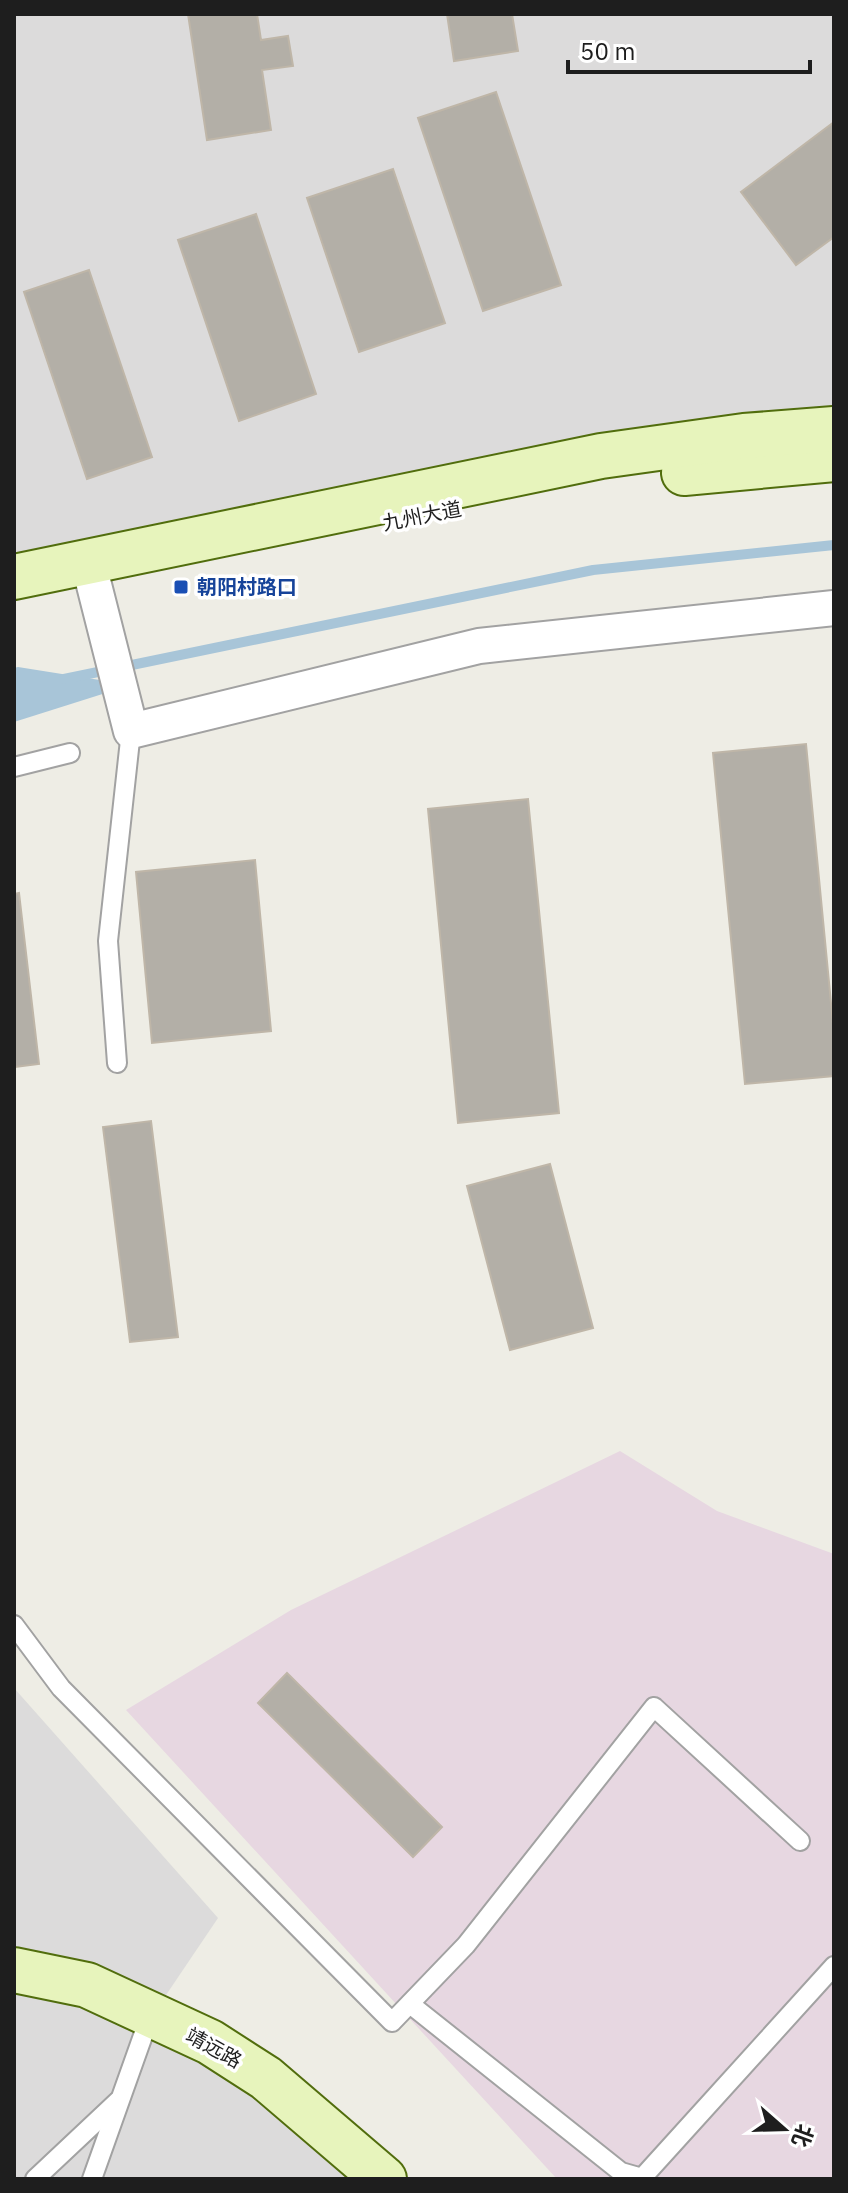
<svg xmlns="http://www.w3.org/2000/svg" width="848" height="2193" font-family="'IBM Plex Sans','Noto Sans SC',sans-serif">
	<rect width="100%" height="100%" fill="#eeede5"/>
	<g fill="#dcdbdb">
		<polygon points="14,14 834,14 834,422 14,563"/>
		<polygon points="14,1688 218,1918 164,1998 14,1954"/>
		<polygon points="14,1992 35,1992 157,2036 322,2116 385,2179 14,2179"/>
	</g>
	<polygon fill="#e7d7e1" points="620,1451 717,1511 834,1554 834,2179 557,2179 126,1710 291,1610"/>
	<polygon fill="#a8c5d8" points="18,667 131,685 14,722 14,668"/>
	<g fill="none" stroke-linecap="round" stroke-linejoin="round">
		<polyline stroke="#a8c5d8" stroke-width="10" points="64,679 593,570 834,545"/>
	</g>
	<g fill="#b3afa7" stroke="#bfb6a8" stroke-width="2">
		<polygon points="188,14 257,14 261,40 288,36 293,66 262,70 271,130 207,140"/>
		<polygon points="447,14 512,14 518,51 454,61"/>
		<polygon points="496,92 561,285 483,311 418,118"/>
		<polygon points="834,122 834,237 796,265 741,192"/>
		<polygon points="393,169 445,323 359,352 307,198"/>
		<polygon points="256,214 316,394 239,421 178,240"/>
		<polygon points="89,270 152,457 87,479 24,292"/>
		<polygon points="806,744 834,1034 834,1076 745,1084 713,753"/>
		<polygon points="528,799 559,1113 458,1123 428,809"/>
		<polygon points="255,860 271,1031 152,1043 136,872"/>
		<polygon points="19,893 39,1064 14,1067 14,894"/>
		<polygon points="151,1121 178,1337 130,1342 103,1127"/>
		<polygon points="550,1164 593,1328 510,1350 467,1186"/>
		<polygon points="287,1673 442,1827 413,1857 258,1703"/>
	</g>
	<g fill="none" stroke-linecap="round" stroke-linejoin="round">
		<defs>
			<g id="lane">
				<polyline points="14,767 70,753"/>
				<polyline points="117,1063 108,941 131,731"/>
				<polyline points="14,1625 61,1688 392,2022 466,1945 654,1707 800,1841"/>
				<polyline points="410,2004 621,2172 642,2178 834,1966"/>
				<polyline points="35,2179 118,2101"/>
				<polyline points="92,2179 150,2016"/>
			</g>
			<polyline id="street" points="93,561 93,581 131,731 479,646 834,608"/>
			<g id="secondary">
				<polyline points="684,473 834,459"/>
				<polyline points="14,577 601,456 744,436 834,429"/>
				<polyline points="14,1970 87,1985 210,2042 266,2078 384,2179"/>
			</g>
		</defs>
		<use href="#lane" stroke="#a2a2a2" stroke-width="22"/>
		<use href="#street" stroke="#a2a2a2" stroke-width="38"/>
		<use href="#secondary" stroke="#516d0d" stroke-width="48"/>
		<use href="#lane" stroke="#fff" stroke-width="18"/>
		<use href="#street" stroke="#fff" stroke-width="34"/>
		<use href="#secondary" stroke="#e7f4bc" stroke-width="44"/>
	</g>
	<rect fill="#1a4fb4" stroke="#fff" stroke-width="3" x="173" y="579" width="16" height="16" rx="4"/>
	<g text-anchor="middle" stroke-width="7" stroke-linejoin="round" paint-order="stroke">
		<g font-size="20" fill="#1e1e1e" stroke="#fff">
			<text transform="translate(422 516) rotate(-11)" y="7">九州大道</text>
			<text transform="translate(214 2048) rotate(29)" y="7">靖远路</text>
		</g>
		<g font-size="20" font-weight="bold" fill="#164399" stroke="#fff" text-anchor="start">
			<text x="197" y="594">朝阳村路口</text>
		</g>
	</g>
	<rect width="848" height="2193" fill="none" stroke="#1e1e1e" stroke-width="32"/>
	<g transform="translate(784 2129) rotate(110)" stroke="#ffffff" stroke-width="6" paint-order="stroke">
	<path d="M0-6L14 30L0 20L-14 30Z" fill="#1e1e1e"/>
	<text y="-12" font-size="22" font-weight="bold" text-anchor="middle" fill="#1e1e1e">北</text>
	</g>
	<path d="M568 60v12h242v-12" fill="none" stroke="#1e1e1e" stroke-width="4"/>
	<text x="580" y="60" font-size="24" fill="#1e1e1e" stroke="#ffffff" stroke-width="6" paint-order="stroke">50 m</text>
</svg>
